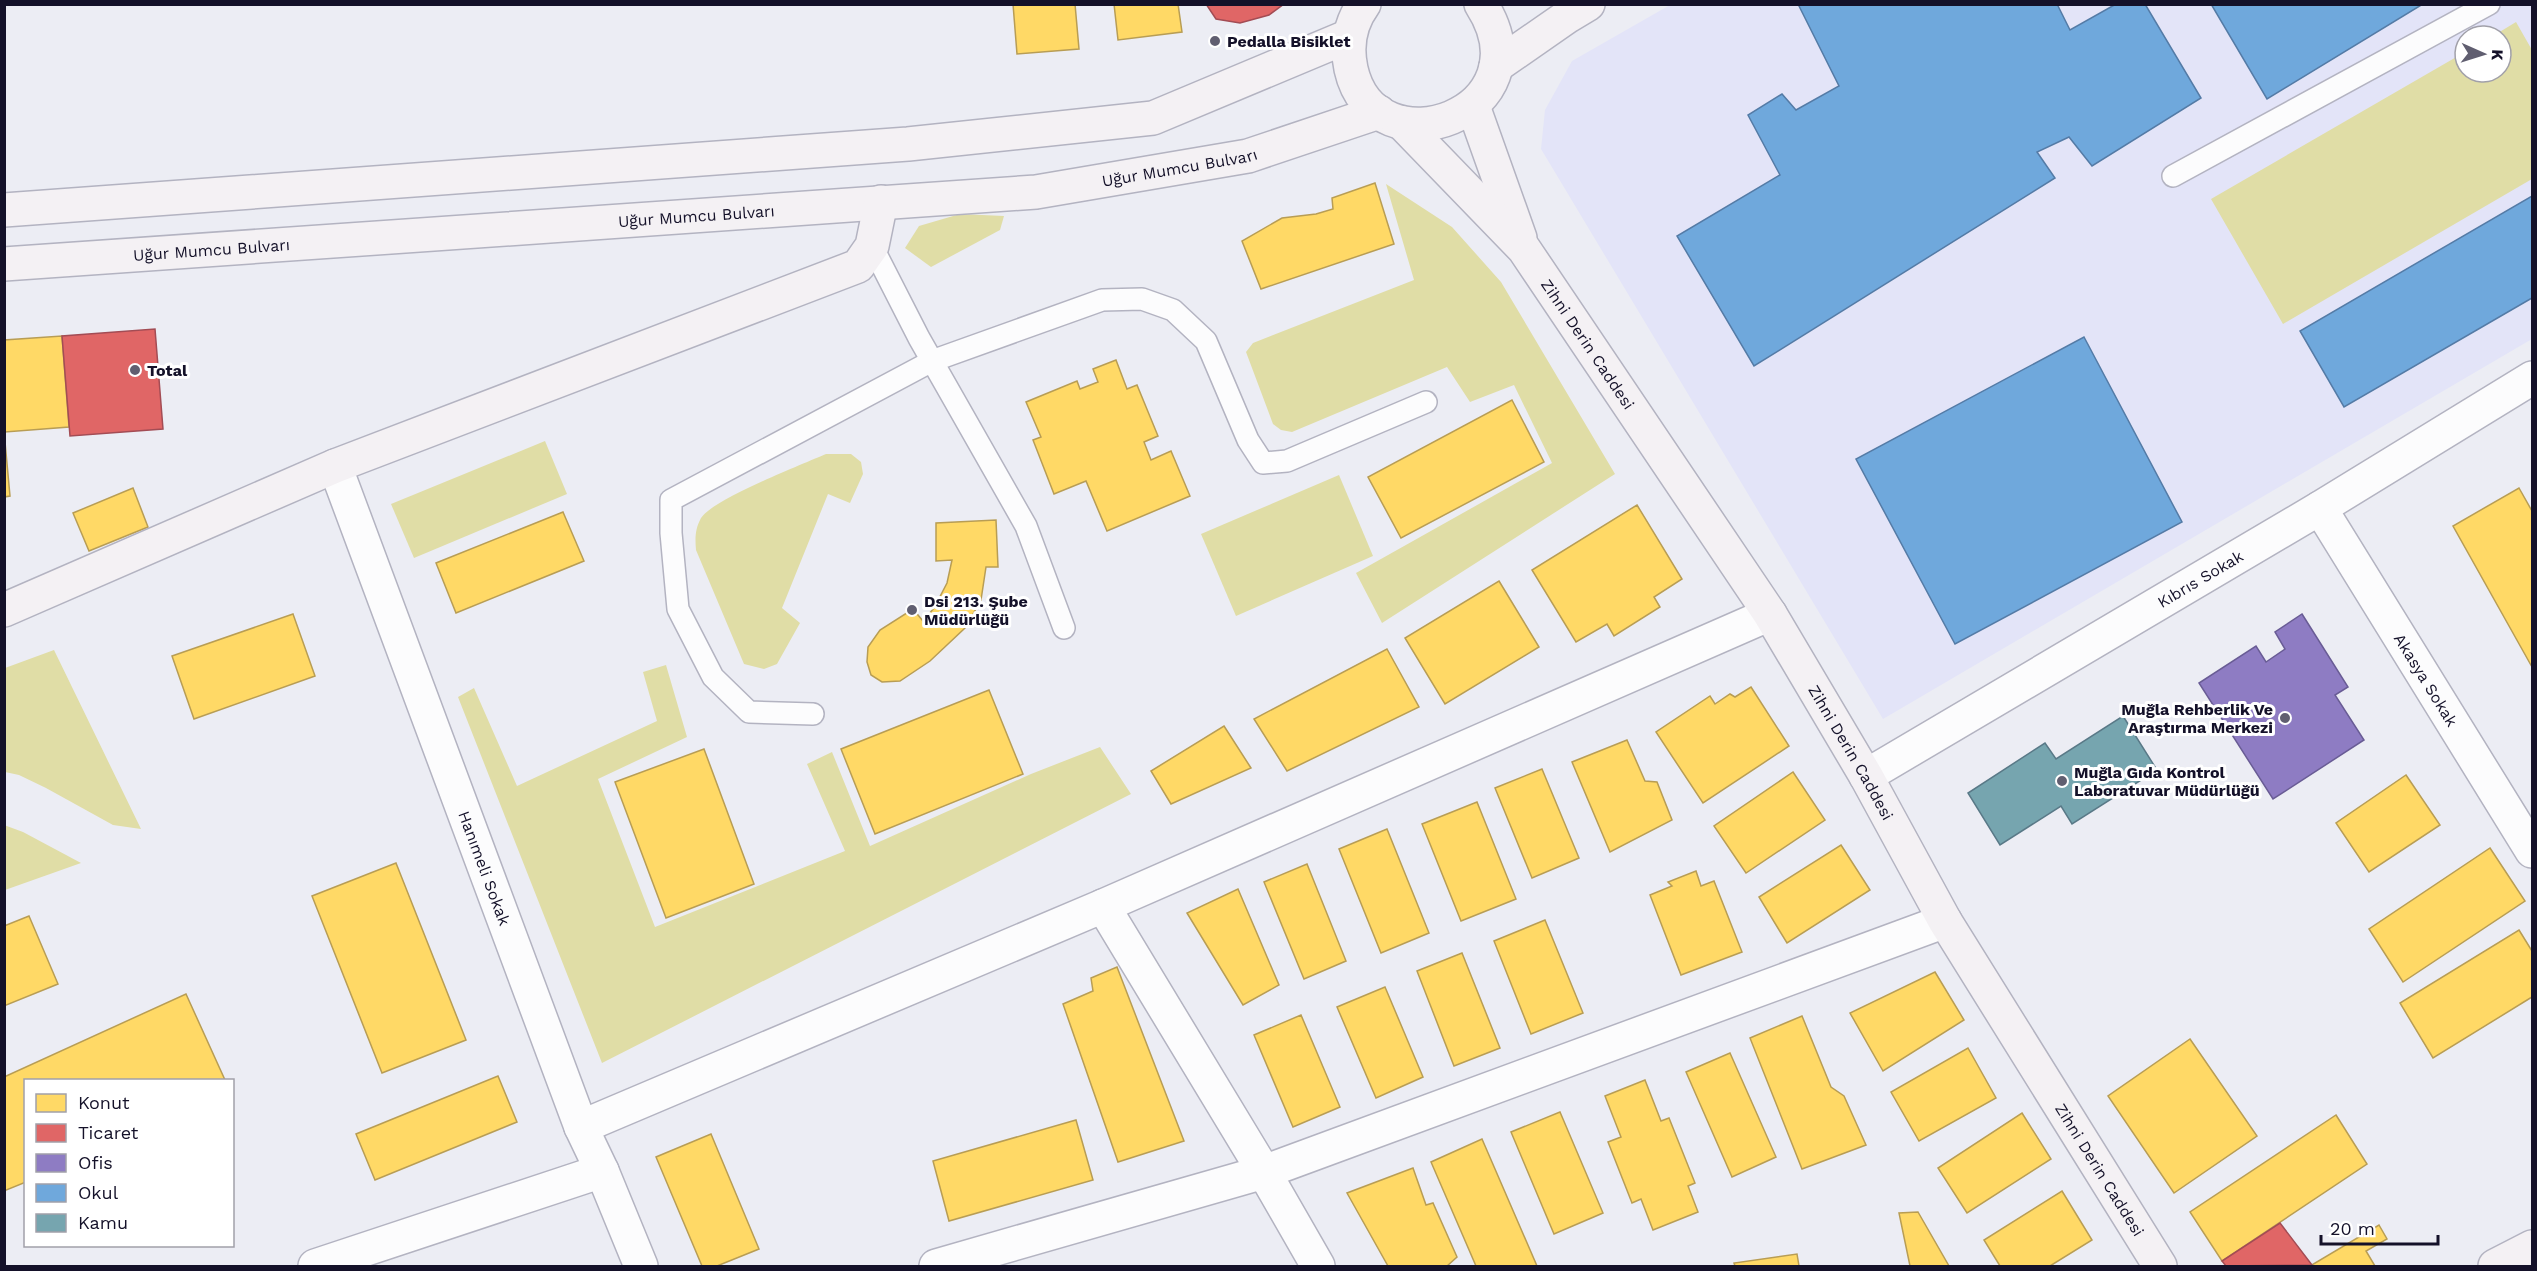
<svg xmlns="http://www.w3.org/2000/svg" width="2537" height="1271" font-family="'Work Sans',sans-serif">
	<rect width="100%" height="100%" fill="#ecedf4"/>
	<path fill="#e3e4f8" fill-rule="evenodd" d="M1670,5H2532V339L1883,719L1541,149L1545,110L1572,61ZM2465,36H2501V72H2465Z"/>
	<g fill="#e0dda6">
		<polygon points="2516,22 2532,50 2532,179 2283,324 2211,199 2465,52 2465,72 2501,72 2501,36 2493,36"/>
		<polygon points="1386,184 1452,227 1501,282 1615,474 1382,623 1356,573 1552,463 1514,385 1470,402 1447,367 1292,432 1281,430 1273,424 1246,352 1253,343 1414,280"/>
		<polygon points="960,214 1004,216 1000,230 931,267 905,248 919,226"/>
		<polygon points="545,441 567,494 414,558 391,504"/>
		<path d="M826,454H851L861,462L863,474L850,503L828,494L782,608L800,623L777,664L764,669L744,664L696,550C695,538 695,529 701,518C713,499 801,465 826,454Z"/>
		<polygon points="1339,475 1373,556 1236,616 1201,534"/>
		<polygon points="54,650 141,829 113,825 46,788 19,775 5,772 5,668"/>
		<polygon points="666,665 687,737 598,779 655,927 845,851 807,764 832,752 870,846 1031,774 1100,747 1131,794 602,1063 458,697 474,688 517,786 657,721 643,672"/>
		<polygon points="4,825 23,832 81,863 5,890"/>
	</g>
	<g fill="#ffd966" stroke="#b89d54" stroke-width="1.5">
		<polygon points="1013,4 1075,4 1079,49 1017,54"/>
		<polygon points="1114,4 1178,4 1182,32 1118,40"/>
		<polygon points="1375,183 1394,244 1261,289 1242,241 1282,218 1316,214 1333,209 1332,198"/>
		<polygon points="62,336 69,427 5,432 4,340"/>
		<polygon points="1116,360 1127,389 1137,385 1158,436 1144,442 1151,460 1171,451 1190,496 1107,531 1086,481 1054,494 1033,440 1041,437 1026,402 1077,381 1080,389 1098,382 1093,369"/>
		<polygon points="1512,400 1544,462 1401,538 1368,477"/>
		<polygon points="4,431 10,496 4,497"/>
		<polygon points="133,488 148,527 89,551 73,513"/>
		<polygon points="2519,488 2532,511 2532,667 2453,526"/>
		<polygon points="1637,505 1682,579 1654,597 1660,607 1614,636 1607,624 1576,642 1532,570"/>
		<polygon points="563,512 584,561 456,613 436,563"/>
		<polygon points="996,520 998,567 986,567 981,600 965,628 930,661 900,681 882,682 871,675 867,662 868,647 880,630 913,609 923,621 934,608 947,583 952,560 936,561 936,523"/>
		<polygon points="1499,581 1539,647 1445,704 1405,638"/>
		<polygon points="293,614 315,676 194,719 172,656"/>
		<polygon points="1387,649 1419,707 1287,771 1254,719"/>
		<polygon points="1751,687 1789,746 1703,803 1656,732 1710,696 1715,704 1730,694 1735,697"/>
		<polygon points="989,690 1023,774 875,834 841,749"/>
		<polygon points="1224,726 1251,768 1171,804 1151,771"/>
		<polygon points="1627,740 1645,781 1657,782 1672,820 1610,852 1572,762"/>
		<polygon points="704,749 754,884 666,918 615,782"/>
		<polygon points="1542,769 1579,858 1532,878 1495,788"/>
		<polygon points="1793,772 1825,820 1746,873 1714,826"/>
		<polygon points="2406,775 2440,825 2369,872 2336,823"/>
		<polygon points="1477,802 1516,899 1461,921 1422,824"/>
		<polygon points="1387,829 1429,933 1381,953 1339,849"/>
		<polygon points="1841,845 1870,890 1787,943 1759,897"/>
		<polygon points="2490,848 2525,901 2403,982 2369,929"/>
		<polygon points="396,863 466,1040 382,1073 312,896"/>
		<polygon points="1307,864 1346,961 1304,979 1264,882"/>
		<polygon points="1696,871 1701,886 1714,881 1742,952 1681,975 1650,895 1672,886 1668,882"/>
		<polygon points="1238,889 1279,985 1243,1005 1187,913"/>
		<polygon points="29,916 58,984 4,1006 4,926"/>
		<polygon points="1545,920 1583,1013 1531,1034 1494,941"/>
		<polygon points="2519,930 2532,951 2532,997 2433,1058 2400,1003"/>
		<polygon points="1462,953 1500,1048 1454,1066 1417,971"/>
		<polygon points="1117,967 1184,1141 1118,1162 1063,1004 1093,991 1091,978"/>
		<polygon points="1935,972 1964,1020 1883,1071 1850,1013"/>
		<polygon points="1385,987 1423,1077 1376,1098 1337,1007"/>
		<polygon points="186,994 225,1080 26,1080 26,1182 4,1191 4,1077"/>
		<polygon points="1301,1015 1340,1107 1293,1127 1254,1035"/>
		<polygon points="1802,1016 1831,1087 1844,1096 1866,1145 1802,1169 1750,1038"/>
		<polygon points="2190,1039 2257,1136 2174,1193 2108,1096"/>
		<polygon points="1968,1048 1996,1098 1919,1141 1891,1092"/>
		<polygon points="1730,1053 1776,1157 1732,1177 1686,1072"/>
		<polygon points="498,1076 517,1122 375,1180 356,1134"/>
		<polygon points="1645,1080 1661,1121 1669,1118 1695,1183 1688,1186 1698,1212 1653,1230 1641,1199 1632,1203 1608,1142 1621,1137 1605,1096"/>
		<polygon points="1560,1112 1603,1213 1554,1234 1511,1132"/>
		<polygon points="2022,1113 2051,1159 1967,1213 1938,1168"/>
		<polygon points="2336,1115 2367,1164 2222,1261 2190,1212"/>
		<polygon points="1076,1120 1093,1180 949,1221 933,1161"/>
		<polygon points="711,1134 759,1249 717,1266 702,1266 656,1157"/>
		<polygon points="1482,1139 1537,1266 1476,1266 1431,1162"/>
		<polygon points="1413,1168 1426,1205 1433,1203 1457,1257 1447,1266 1388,1266 1347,1193"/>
		<polygon points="2062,1191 2092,1240 2050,1266 2000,1266 1984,1240"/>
		<polygon points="1918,1212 1949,1266 1910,1266 1899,1213"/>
		<polygon points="2379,1225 2387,1239 2366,1251 2375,1266 2310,1266"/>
		<polygon points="1797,1254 1799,1266 1735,1266 1734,1263"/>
	</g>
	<g fill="#e06666" stroke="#a34c54" stroke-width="1.5">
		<polygon points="1206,4 1284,4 1269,15 1240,23 1216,19"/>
		<polygon points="155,329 163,429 70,436 62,336"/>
		<polygon points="2280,1223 2312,1265 2226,1266 2222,1261"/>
	</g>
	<polygon fill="#8e7cc3" stroke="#695c95" stroke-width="1.5" points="2302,614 2348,687 2335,695 2364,740 2273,799 2199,683 2256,646 2266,662 2285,649 2275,632"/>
	<g fill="#6fa8dc" stroke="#547ba6" stroke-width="1.5">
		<polygon points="1798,4 2057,4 2070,30 2116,4 2145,4 2201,98 2092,166 2069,137 2037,152 2055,178 1754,366 1677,236 1780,175 1748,115 1782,94 1796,110 1839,86"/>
		<polygon points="2211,4 2423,4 2267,99"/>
		<polygon points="2532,196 2532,298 2344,407 2300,331"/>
		<polygon points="2084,337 2182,522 1955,644 1856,459"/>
	</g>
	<polygon fill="#76a5af" stroke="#597987" stroke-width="1.5" points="2123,716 2157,770 2072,824 2061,806 2000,845 1968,793 2045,743 2056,759"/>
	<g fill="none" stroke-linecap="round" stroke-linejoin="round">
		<defs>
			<g id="lane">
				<polyline points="2173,176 2489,4"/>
				<polyline points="872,246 919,338 1026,526 1064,628"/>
				<polyline points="813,714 749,712 713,677 678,609 671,533 671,500 932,361 1102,300 1142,299 1173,310 1206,341 1248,440 1263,463 1287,461 1426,402"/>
			</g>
			<g id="street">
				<path id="s1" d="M335,466L581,1127L602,1171L641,1266"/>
				<path id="s2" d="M2320,508L2532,851"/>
				<path id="s3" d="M1866,776L2320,508L2532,378"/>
				<polyline points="1103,906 1264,1172 1318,1266"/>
				<polyline points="581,1127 1103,906 1770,614"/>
				<polyline points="315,1266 602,1171"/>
				<polyline points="936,1266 1264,1172 1945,921"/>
			</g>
			<g id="secondary">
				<path d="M1364,4C1350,23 1346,46 1351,69C1375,176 1551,113 1481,4"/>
				<polyline points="1496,66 1568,16 1588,4"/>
				<polyline points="1473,106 1520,238"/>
				<path id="s4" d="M1402,123L1524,249L1770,614L1866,776L1945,921L2160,1266"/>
				<polyline points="4,210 908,144 1153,118 1349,36"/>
				<path id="s5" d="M4,264L1036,192L1248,156L1379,112"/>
				<polyline points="4,610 335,466 858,266 872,246 881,202"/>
				<polyline points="2495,1266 2532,1247"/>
			</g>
		</defs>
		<use href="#lane" stroke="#b3b3c1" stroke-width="24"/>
		<use href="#street" stroke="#b3b3c1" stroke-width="36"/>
		<use href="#secondary" stroke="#b3b3c1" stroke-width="36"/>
		<use href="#lane" stroke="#fcfcfd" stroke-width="21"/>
		<use href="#street" stroke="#fcfcfd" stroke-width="33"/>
		<use href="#secondary" stroke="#f4f1f4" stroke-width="33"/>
	</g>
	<g fill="#605e70" stroke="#fff" stroke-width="2">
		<circle cx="1215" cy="41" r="6"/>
		<circle cx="135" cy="370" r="6"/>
		<circle cx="912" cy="610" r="6"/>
		<circle cx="2285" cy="718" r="6"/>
		<circle cx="2062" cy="781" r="6"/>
	</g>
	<g text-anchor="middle" stroke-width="6" stroke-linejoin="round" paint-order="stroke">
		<g font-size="16" font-weight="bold" fill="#141129" stroke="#fff" text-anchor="start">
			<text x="1227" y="47">Pedalla Bisiklet</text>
			<text x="147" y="376">Total</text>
			<text x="924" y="607">Dsi 213. Şube<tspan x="924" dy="18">Müdürlüğü</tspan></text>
			<text x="2273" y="715" text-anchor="end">Muğla Rehberlik Ve<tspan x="2273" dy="18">Araştırma Merkezi</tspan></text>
			<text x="2074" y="778">Muğla Gıda Kontrol<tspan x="2074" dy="18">Laboratuvar Müdürlüğü</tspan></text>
		</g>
		<g font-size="16" fill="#141129" stroke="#fff">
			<text dy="6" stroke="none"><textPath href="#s5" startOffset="1180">Uğur Mumcu Bulvarı</textPath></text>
			<text dy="6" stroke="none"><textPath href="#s5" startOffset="694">Uğur Mumcu Bulvarı</textPath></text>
			<text dy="6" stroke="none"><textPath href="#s5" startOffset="208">Uğur Mumcu Bulvarı</textPath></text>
			<text dy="6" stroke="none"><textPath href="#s4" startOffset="290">Zihni Derin Caddesi</textPath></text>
			<text dy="6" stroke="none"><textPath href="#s3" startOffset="388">Kıbrıs Sokak</textPath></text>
			<text dy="6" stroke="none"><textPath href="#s2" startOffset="202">Akasya Sokak</textPath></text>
			<text dy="6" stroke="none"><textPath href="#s4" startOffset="776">Zihni Derin Caddesi</textPath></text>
			<text dy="6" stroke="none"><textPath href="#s1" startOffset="429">Hanımeli Sokak</textPath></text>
			<text dy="6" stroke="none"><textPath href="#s4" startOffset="1262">Zihni Derin Caddesi</textPath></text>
		</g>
	</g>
	<rect width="2537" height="1271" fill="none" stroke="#141129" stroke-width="12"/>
	<rect x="24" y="1079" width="210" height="168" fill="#ffffff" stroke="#a1a0a9" stroke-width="1.5"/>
	<rect x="36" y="1094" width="30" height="18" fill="#ffd966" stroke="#a1a0a9" stroke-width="1.5"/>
	<text x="78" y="1109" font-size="18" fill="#141129">Konut</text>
	<rect x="36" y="1124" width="30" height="18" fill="#e06666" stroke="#a1a0a9" stroke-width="1.5"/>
	<text x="78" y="1139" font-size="18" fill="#141129">Ticaret</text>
	<rect x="36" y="1154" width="30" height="18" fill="#8e7cc3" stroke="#a1a0a9" stroke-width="1.5"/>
	<text x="78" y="1169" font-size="18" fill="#141129">Ofis</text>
	<rect x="36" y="1184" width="30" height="18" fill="#6fa8dc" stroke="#a1a0a9" stroke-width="1.5"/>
	<text x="78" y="1199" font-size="18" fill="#141129">Okul</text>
	<rect x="36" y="1214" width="30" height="18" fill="#76a5af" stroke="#a1a0a9" stroke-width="1.5"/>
	<text x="78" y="1229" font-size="18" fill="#141129">Kamu</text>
	<g transform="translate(2483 54) rotate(93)"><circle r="28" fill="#ffffff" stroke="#a1a0a9" stroke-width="1.5"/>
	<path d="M0-4.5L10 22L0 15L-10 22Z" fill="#605e70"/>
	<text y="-9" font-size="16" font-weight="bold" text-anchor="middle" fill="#141129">K</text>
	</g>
	<path d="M2321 1235v9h117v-9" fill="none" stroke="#141129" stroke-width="3"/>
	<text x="2330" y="1235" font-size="18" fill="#141129" stroke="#ffffff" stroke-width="4.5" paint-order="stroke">20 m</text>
</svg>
